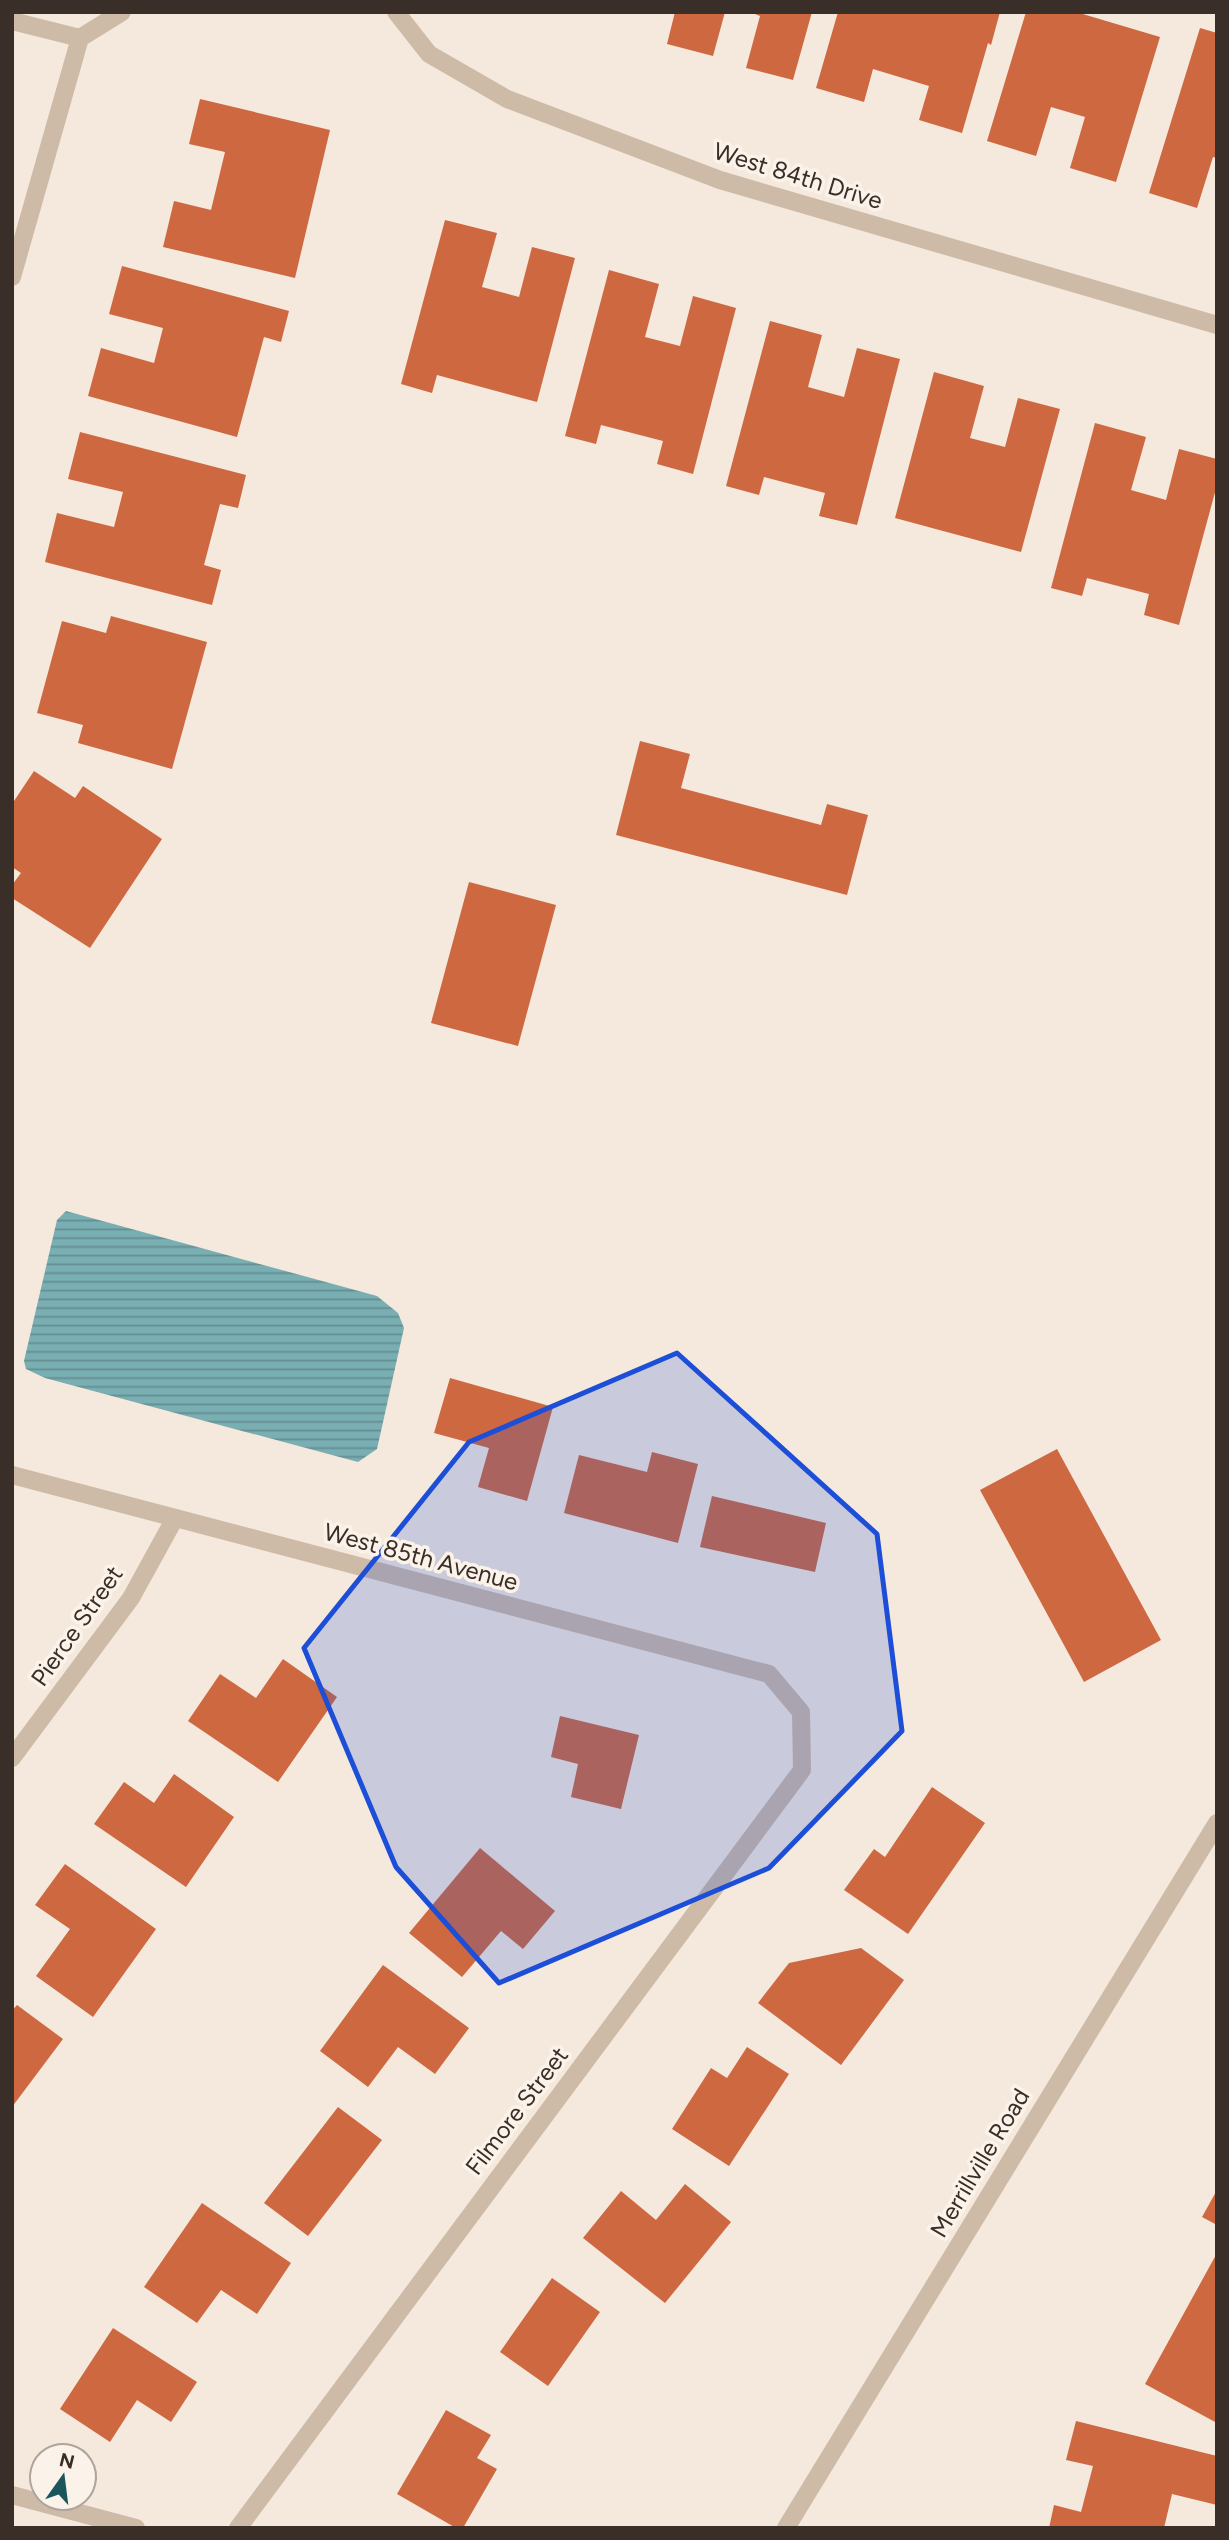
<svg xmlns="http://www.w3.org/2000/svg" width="1229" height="2540" font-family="Figtree,sans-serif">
	<defs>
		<pattern id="water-rules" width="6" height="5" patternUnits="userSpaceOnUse" patternTransform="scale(1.75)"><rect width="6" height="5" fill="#79aeb2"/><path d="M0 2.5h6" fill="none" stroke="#648e91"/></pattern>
	</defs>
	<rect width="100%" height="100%" fill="#f4e9dc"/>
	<polygon fill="url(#water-rules)" points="66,1211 377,1296 398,1313 404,1328 377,1449 358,1462 45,1378 26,1369 24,1361 57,1220"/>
	<g fill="#cd6841">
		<polygon points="675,12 725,12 713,56 667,44"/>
		<polygon points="750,12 812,12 793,80 746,68 760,16"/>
		<polygon points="838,12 1000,12 991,45 988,43 962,133 919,120 929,86 873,69 864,102 816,88"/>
		<polygon points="1026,12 1076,12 1160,37 1116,182 1070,168 1085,117 1051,107 1036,156 987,141"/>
		<polygon points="1200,28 1217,33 1217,158 1213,157 1197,208 1149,193"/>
		<polygon points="200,99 330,130 295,278 163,247 174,201 211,210 225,152 189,144"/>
		<polygon points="445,220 497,233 482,287 519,297 532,247 575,258 537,402 437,375 432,393 401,384"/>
		<polygon points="122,266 289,311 281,342 264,337 237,437 88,396 101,348 154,363 163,328 109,314"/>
		<polygon points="609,270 659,284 645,337 680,346 693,296 736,308 693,474 657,464 663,441 601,425 596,444 565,436"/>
		<polygon points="770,321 822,335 808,387 844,397 857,348 900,359 857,525 819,516 825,493 764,477 759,495 726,486"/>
		<polygon points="934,372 984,386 970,438 1005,447 1018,398 1060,409 1021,552 895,518"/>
		<polygon points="1095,423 1146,437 1131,490 1166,500 1179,449 1217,459 1217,485 1179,625 1144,615 1149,594 1087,578 1082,596 1051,588"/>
		<polygon points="80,432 246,475 238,508 220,504 204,565 221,570 212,605 45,562 57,513 114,527 123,492 68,479"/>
		<polygon points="111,616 207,642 172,769 78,743 83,725 37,713 62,621 106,633"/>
		<polygon points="640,741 690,754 681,788 821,825 827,804 868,815 847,895 616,835"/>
		<polygon points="34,771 75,798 83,786 162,839 90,948 12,898 12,885 21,873 12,867 12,804"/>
		<polygon points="469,882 556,905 518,1046 431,1023"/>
		<polygon points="450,1378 553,1407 527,1501 478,1487 489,1448 434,1433"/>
		<polygon points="1057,1449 1161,1640 1084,1682 980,1490"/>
		<polygon points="652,1452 698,1464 678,1543 564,1513 579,1455 647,1472"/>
		<polygon points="712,1496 826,1523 815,1572 700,1547"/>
		<polygon points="283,1659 337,1697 278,1782 188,1721 220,1674 256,1698"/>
		<polygon points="560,1716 639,1735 621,1809 571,1797 578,1764 551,1757"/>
		<polygon points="174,1774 234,1817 186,1887 94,1824 124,1782 154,1803"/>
		<polygon points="932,1787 985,1823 908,1934 844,1890 874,1849 885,1857"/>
		<polygon points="480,1848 555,1911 523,1949 501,1931 462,1977 409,1933"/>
		<polygon points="65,1864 156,1929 93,2017 36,1976 70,1929 35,1905"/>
		<polygon points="861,1948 904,1980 841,2065 758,2003 789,1963"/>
		<polygon points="383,1965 469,2028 435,2074 398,2047 368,2087 320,2051"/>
		<polygon points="17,2005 63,2039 12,2107 12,2011"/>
		<polygon points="747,2047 789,2074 729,2166 672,2129 711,2068 727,2078"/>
		<polygon points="338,2107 382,2140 308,2236 264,2203"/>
		<polygon points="685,2184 731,2222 665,2303 583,2238 621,2191 656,2220"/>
		<polygon points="1217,2190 1217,2225 1202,2217"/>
		<polygon points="202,2203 291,2263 257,2314 221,2290 197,2323 144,2287"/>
		<polygon points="1217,2253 1217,2423 1145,2384"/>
		<polygon points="552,2278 600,2312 548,2386 500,2352"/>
		<polygon points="113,2328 197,2382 171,2422 137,2400 110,2442 60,2409"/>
		<polygon points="446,2410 491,2435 477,2458 497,2469 463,2528 456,2528 397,2494"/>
		<polygon points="1076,2421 1217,2456 1217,2505 1172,2494 1164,2528 1049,2528 1054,2505 1081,2512 1093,2466 1066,2460"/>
	</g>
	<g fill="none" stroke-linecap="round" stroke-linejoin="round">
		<g stroke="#cdbaa7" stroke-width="18">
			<polyline points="396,12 429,54 507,99 720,180 1217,325"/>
			<polyline points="12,21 80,38"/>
			<polyline points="12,277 80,38 122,12"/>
			<polyline points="12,1475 769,1674 801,1712 802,1770 238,2528"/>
			<polyline points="12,1758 131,1598 175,1518"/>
			<polyline points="12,2495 136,2528"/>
		</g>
		<polyline stroke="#cdbaa7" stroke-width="18" points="786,2528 1217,1823"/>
	</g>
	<path fill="#1d4ed8" fill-opacity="0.2" stroke="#1d4ed8" stroke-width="5" stroke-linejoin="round" d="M677,1353L877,1534L902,1731L769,1868L499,1983L396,1867L304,1648L469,1442Z"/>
	<g text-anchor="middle" stroke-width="7" stroke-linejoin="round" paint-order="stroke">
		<g font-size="24" fill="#392e28" stroke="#fbf3e9">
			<text transform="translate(798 176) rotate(17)" y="8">West 84th Drive</text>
			<text transform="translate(421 1557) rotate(15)" y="8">West 85th Avenue</text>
			<text transform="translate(77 1626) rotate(-55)" y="8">Pierce Street</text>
			<text transform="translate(517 2111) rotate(-53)" y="8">Filmore Street</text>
			<text transform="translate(980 2163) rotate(-59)" y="8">Merrillville Road</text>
		</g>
	</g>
	<rect width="1229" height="2540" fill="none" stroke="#392e28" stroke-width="28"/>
	<g transform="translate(63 2477) rotate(14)"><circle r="33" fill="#fbf3e9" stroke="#ada49c" stroke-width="2"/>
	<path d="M0-5L12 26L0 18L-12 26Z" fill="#1b565d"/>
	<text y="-10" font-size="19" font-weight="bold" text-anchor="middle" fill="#392e28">N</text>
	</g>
</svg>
